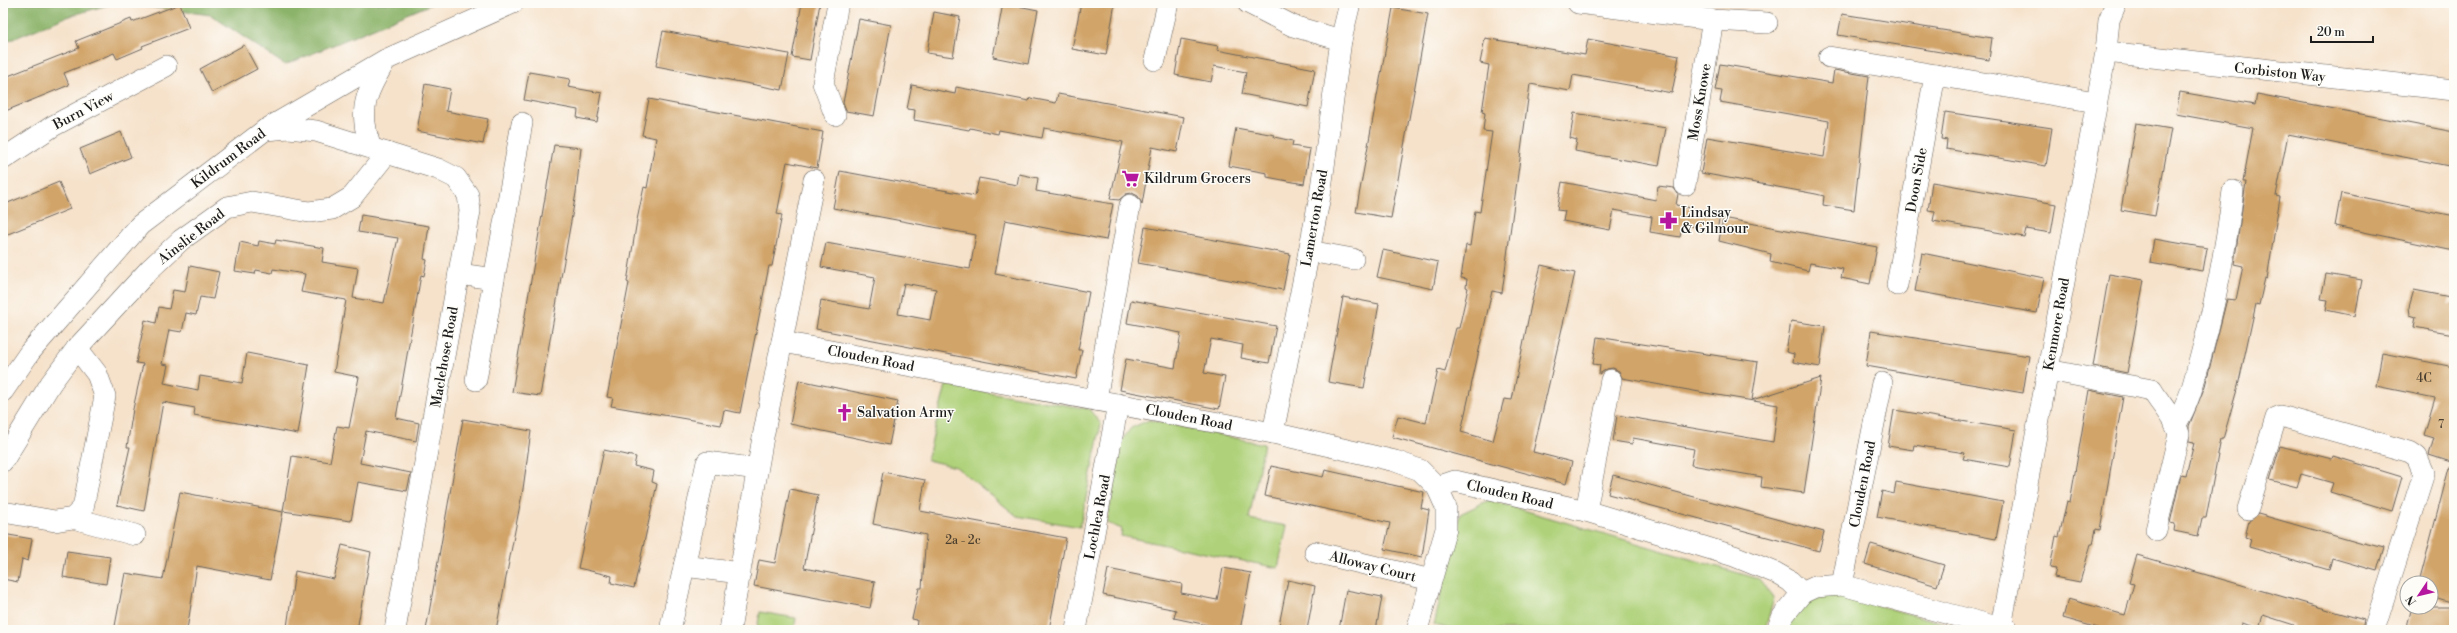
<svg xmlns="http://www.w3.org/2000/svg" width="2457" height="633" font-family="'Libre Bodoni',serif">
	<rect width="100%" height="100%" fill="#fdfcf7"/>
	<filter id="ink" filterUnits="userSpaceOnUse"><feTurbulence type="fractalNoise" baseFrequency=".025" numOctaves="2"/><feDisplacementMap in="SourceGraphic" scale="8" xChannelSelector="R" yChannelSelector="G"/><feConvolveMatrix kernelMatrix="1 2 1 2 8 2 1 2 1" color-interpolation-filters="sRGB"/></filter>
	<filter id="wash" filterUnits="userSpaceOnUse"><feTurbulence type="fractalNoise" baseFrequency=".012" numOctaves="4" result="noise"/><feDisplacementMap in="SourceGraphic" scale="16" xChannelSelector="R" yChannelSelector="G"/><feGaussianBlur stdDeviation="0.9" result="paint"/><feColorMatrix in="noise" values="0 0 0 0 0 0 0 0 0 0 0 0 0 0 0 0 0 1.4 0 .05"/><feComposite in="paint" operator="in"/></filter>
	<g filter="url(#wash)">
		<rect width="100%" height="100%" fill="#f6e2cb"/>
		<g fill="#afd179" stroke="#66764a">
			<polygon points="946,385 1089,409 1101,424 1080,527 1017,516 956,467 927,460"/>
			<polygon points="1149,420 1264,444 1249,519 1287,526 1278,568 1121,536 1122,529 1107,523 1122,440 1131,428"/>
			<polygon points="1489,500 1759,579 1774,598 1765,630 1455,630 1434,625 1460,514"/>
			<path d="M1832,594L1846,597L1970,630H1787C1795,609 1811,599 1832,594Z"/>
			<polygon points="760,612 796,618 794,630 757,630"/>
		</g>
		<g fill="#8bb369" stroke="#546842">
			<polygon points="3,3 115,3 66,17 3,43"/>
			<polygon points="118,3 434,3 285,65 211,15"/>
		</g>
		<g id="blocks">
			<g fill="#d1a469" fill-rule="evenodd">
				<polygon points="802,3 820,3 810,60 792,57"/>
				<polygon points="1003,3 1038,10 1028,64 993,57"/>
				<polygon points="1081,3 1115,3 1106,55 1072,49"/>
				<polygon points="180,4 189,28 142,46 143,48 117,59 114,53 64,73 69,85 3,112 3,78 79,48 76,41 131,19 132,22"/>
				<polygon points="1393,8 1428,14 1391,218 1356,212"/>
				<polygon points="934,12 960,17 953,57 927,53"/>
				<polygon points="1842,14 1992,38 1989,60 1838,35"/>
				<polygon points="859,19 891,25 874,116 846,111 843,103"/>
				<polygon points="663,31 789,54 782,90 656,66"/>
				<polygon points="1485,38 1585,55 1588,39 1679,56 1672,93 1573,75 1570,91 1530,84 1502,293 1492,291 1461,432 1493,441 1504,399 1512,400 1531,305 1541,265 1575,273 1533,452 1572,462 1566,484 1392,437 1398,416 1426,423 1438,370 1445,372 1456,328 1459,328 1468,288 1466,287 1467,279 1461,278 1466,245 1470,246 1475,211 1480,212 1492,132 1483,131 1485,113 1482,112 1489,65 1480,63"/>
				<polygon points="1181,39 1218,46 1217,50 1315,69 1308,107 1242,94 1246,72 1214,66 1211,82 1175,75"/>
				<polygon points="244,45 257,69 212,93 200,69"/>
				<polygon points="1720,64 1832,83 1834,70 1869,76 1854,210 1823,205 1824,196 1816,194 1701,173 1707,137 1824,157 1829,121 1720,102 1722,91 1715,90"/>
				<polygon points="529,72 570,79 568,87 602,93 597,122 577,118 578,110 524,100"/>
				<polygon points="425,84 450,89 446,111 488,119 483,144 417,131"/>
				<polygon points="912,85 955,94 956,87 1029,101 1030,98 1056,103 1058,94 1184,117 1177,152 1152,147 1142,204 1138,196 1132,193 1126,194 1119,200 1110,199 1123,142 1044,128 1042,138 999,130 998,134 970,128 969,130 914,120 915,110 907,109"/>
				<polygon points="2180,92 2255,105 2257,94 2454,132 2454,167 2288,134 2276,196 2280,197 2267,279 2265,278 2259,305 2256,304 2238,386 2223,439 2221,439 2206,518 2202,518 2198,536 2174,531 2175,524 2170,523 2181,475 2186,476 2194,443 2189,442 2189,426 2205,386 2227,299 2236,300 2243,266 2234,264 2246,182 2243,182 2253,128 2176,114"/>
				<polygon points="649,99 823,132 817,168 787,162 777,214 782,215 772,266 769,266 740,413 724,410 721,425 611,406 613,398 607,397 629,283 627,282 637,220 644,187 647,188 656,138 642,135"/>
				<polygon points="1945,112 2052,128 2046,166 1946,149 1947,140 1941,139"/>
				<polygon points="1574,113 1666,128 1659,166 1575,151 1577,140 1570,138"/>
				<polygon points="2136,123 2171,129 2155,216 2121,210"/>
				<polygon points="1236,128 1275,135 1274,137 1293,141 1292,146 1310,149 1304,184 1267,177 1267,173 1229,166"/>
				<polygon points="121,132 131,157 90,174 80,149"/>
				<polygon points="554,145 581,148 576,193 540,396 512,392"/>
				<path d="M840,171L975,196L979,178L1017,185L1019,174L1038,178L1036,191L1113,204L1106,240L1005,220L995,274L1089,292L1078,350H1082L1076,379L816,329L821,300L869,309L875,277L821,267L826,243L970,269L976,235L833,208ZM904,283L936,289L930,320L898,314Z"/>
				<polygon points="59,182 70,209 3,236 3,205"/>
				<polygon points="1562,182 1656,200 1658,186 1674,188 1678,194 1676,205 1720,214 1717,231 1683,224 1680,237 1650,232 1652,217 1614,210 1610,230 1563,221 1565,211 1557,210"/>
				<polygon points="1932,182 2056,204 2051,233 2026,229 2024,237 1933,221 1935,211 1928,210"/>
				<polygon points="2341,193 2454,216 2454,251 2335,226"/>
				<polygon points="361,215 429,226 424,259 427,260 424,276 421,275 396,418 419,423 416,441 366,431 360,463 411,473 407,491 358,482 351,521 283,511 292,456 330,462 337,426 349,428 359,377 334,372 346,300 301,292 305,274 273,269 272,273 256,270 255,274 235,271 240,242 258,246 259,241 275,244 276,240 324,248 322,262 358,268 353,298 384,303 398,238 358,232"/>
				<polygon points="1723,218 1877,247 1870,284 1841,278 1843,269 1810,263 1808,271 1770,262 1771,254 1719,241"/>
				<polygon points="1145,227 1290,254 1283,290 1138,263"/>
				<polygon points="2154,239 2207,248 2203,271 2150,262"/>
				<polygon points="1383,250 1438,262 1433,289 1377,277"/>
				<polygon points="1922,253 2044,278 2037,313 1915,291"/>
				<polygon points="190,266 219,272 213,299 200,297 196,315 186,313 182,332 169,330 162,364 168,365 164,383 198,390 200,376 242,383 247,353 309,365 298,434 194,415 195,408 163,402 144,511 117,505 130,447 127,447 133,409 143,364 136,363 145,320 156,323 159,307 169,309 173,290 185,292"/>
				<polygon points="2109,274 2144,280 2127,373 2093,366"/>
				<polygon points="2326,274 2362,280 2355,316 2326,310 2328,300 2321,299"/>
				<polygon points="2414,290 2450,297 2448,304 2454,305 2454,334 2414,327 2416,317 2410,315 2409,307"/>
				<polygon points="1343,297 1379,304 1364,388 1328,382"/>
				<polygon points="1131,300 1276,326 1269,363 1241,358 1243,345 1211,339 1204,373 1225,377 1219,409 1120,390 1126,359 1175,368 1181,333 1127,323"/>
				<polygon points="1791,321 1825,326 1820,367 1793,362 1794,354 1786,352"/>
				<polygon points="1871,331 2029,356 2023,393 1866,366"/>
				<polygon points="1597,337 1758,362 1752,400 1821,378 1804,493 1761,487 1762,477 1691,465 1694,449 1633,438 1632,444 1613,441 1617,415 1773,442 1778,405 1705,393 1622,378 1619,371 1613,368 1607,369 1599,374 1600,365 1593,364"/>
				<polygon points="2382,353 2454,367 2454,463 2429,455 2434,438 2424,435 2435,398 2376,386"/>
				<polygon points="799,380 898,401 889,445 790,424"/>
				<polygon points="2089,390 2123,397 2100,530 2096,529 2093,544 2091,544 2080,582 2054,577 2056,569 2050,568 2056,536 2059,537 2067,501 2070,502"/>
				<polygon points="1894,410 2016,430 2010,467 1963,459 1965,453 1914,445 1913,450 1888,446"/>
				<polygon points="463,419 531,431 523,489 496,630 426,630"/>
				<polygon points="2280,446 2332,459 2333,456 2402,477 2392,511 2330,492 2333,483 2301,474 2297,487 2270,480"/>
				<polygon points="604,450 636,457 634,466 654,471 652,482 657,484 634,588 611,583 612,576 578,568"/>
				<polygon points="1271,466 1323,477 1325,470 1424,492 1421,508 1429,510 1422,557 1384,549 1390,523 1265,496"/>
				<polygon points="2449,468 2454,469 2454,603 2431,596 2431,583 2419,583"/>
				<polygon points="883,472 925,480 920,511 1066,538 1049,630 1033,626 1032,630 916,630 917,620 912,619 919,588 922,588 926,535 873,524"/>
				<polygon points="1613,475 1824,532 1819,551 1608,494"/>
				<polygon points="1896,482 2003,502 1996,539 1877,517 1882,491 1894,494"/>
				<polygon points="790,489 818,495 804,568 875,582 870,608 754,586 759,560 775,563"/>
				<polygon points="180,492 283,512 270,580 197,566 187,630 133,630 115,626 125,573 163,579"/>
				<polygon points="2258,514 2363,544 2364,542 2384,547 2377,571 2332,558 2329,570 2249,547 2251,539 2245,537 2249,521"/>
				<polygon points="3,534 32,539 28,561 22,559 18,582 3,579"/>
				<polygon points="1871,544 1944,565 1937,586 1865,564"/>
				<polygon points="342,545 371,552 357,630 305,630 287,627 295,571 334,579"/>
				<polygon points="67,551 110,557 106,584 63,577"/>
				<polygon points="2137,555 2364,620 2362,630 2292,630 2294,625 2263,615 2259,628 2242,623 2241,630 2105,630 2063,618 2068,599 2125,615 2134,584 2129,583"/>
				<polygon points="1223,568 1251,573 1240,630 1211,630 1212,626 1174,618 1176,610 1103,595 1108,569 1182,584 1181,593 1217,600"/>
				<polygon points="1288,580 1315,586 1307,630 1278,630"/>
				<polygon points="1346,590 1382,597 1376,630 1339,630"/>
				<polygon points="2412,607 2454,607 2454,630 2406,630"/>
			</g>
		</g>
	</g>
	<g filter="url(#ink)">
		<use href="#blocks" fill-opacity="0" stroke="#686159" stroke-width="1"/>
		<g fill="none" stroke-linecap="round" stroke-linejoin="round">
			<defs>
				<g id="minor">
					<polyline points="1248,3 1293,26 1341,40"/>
					<polyline points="1578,3 1713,20 1767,23"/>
					<polyline points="2106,52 2454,90"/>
					<polyline points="1829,57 2096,102"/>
					<polyline points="1155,60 1168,3"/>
					<polyline points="835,115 823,83 838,3"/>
					<polyline points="265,130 289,128 316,131 438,169 456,178 468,195 470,211 395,630"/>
					<path d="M370,146C358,108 366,94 385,61"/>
					<polyline points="3,159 53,126 166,66"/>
					<polyline points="1685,185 1713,20"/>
					<polyline points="1309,251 1353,259"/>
					<polyline points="459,274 494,279"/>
					<polyline points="1897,285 1935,75"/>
					<polyline points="782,342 1273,433 1395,461 1420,470 1437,487 1455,481 1586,511 1734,556 1776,573 1790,581 1802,593 1815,587 1842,585 2008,630"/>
					<path d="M2048,370L2152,390C2160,404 2175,419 2179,434L2156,530"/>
					<polyline points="476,380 522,123"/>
					<polyline points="3,391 30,352 140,225 265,130 385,60 513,3"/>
					<polyline points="1096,400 1130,205"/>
					<path d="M2176,424C2190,401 2194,381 2201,355C2216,301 2226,247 2233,191"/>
					<polyline points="1273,433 1320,196 1341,40 1350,3"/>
					<polyline points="3,461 51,383 77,348 149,270 181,240 227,207 252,202 309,212 332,209 352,197 387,153"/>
					<polyline points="2248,509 2276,418 2281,416 2410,452 2417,457 2424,473 2374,630"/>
					<polyline points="1586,511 1611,380"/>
					<polyline points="3,512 55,521 73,518 83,508 105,396 97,374 77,348"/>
					<polyline points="73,518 135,535"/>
					<polyline points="1315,552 1431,580"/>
					<polyline points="684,566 740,573"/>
					<polyline points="1842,585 1882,383"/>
					<polyline points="671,626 707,462 757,469"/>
					<polyline points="2001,627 2106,52 2109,20 2116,3"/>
					<polyline points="730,630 763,437 814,180"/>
					<polyline points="1076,630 1118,404"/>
					<polyline points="1417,630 1446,529 1446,507 1437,487"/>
					<polyline points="1777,630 1783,616 1802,593"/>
				</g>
			</defs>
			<use href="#minor" stroke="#686159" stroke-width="22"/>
			<use href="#minor" stroke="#fff" stroke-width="21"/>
		</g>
	</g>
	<defs>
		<symbol id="supermarket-bare" viewBox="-9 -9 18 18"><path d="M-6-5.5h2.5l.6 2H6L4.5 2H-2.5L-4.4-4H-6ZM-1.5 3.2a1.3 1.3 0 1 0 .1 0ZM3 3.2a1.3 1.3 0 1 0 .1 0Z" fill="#b5179e" stroke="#fdfcf7" stroke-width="2.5" paint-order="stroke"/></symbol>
		<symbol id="pharmacy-bare" viewBox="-9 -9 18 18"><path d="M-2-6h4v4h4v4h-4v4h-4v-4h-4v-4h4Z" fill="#b5179e" stroke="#fdfcf7" stroke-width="2.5" paint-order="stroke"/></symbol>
		<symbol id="church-bare" viewBox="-9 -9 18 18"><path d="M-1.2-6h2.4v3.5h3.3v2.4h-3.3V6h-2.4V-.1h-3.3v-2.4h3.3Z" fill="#b5179e" stroke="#fdfcf7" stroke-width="2.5" paint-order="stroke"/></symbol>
	</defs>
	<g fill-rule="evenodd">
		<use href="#supermarket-bare" x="1118" y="166" width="25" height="25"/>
		<use href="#pharmacy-bare" x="1656" y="208" width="25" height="25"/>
		<use href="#church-bare" x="832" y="400" width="25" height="25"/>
	</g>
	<g text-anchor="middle" stroke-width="3" stroke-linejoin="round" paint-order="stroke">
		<g font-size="12" fill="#493e2f">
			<text x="2424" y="382">4C</text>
			<text x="2441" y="428">7</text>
			<text x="963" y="544">2a - 2c</text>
		</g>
		<g font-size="14" fill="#1c1c1c" stroke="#fdfcf7">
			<text transform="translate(2280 72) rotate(6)" y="5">Corbiston Way</text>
			<text transform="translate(1699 102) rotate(-80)" y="5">Moss Knowe</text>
			<text transform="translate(83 110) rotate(-28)" y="5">Burn View</text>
			<text transform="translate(228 158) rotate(-37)" y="5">Kildrum Road</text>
			<text transform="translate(1916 180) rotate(-80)" y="5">Doon Side</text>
			<text transform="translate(1314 218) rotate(-80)" y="5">Lamerton Road</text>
			<text transform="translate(191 236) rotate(-38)" y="5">Ainslie Road</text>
			<text transform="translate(2056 324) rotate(-80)" y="5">Kenmore Road</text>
			<text transform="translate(444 357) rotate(-80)" y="5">Maclehose Road</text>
			<text transform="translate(871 358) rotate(11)" y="5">Clouden Road</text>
			<text transform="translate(1189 417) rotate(11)" y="5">Clouden Road</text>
			<text transform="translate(1862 484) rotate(-79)" y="5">Clouden Road</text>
			<text transform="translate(1510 494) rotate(13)" y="5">Clouden Road</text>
			<text transform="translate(1097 517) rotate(-79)" y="5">Lochlea Road</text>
			<text transform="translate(1373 566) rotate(14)" y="5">Alloway Court</text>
		</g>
		<g font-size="14" fill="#1c1c1c" stroke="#fdfcf7" text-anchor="start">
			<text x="1144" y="183">Kildrum Grocers</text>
			<text x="1681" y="217">Lindsay<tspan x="1681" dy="16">&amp; Gilmour</tspan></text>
			<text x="857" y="417">Salvation Army</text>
		</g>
	</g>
	<rect width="2457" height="633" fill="none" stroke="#fdfcf7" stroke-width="16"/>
	<g transform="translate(2419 595) rotate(235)"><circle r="19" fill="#fdfcf7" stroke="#a3a29f"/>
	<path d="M0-3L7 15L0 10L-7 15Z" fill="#b5179e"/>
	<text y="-6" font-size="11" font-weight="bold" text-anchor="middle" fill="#1c1c1c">N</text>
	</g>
	<path d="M2311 36v6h62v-6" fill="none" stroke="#1c1c1c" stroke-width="2"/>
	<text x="2317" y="36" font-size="12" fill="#1c1c1c" stroke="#fdfcf7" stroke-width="3" paint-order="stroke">20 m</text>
</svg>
